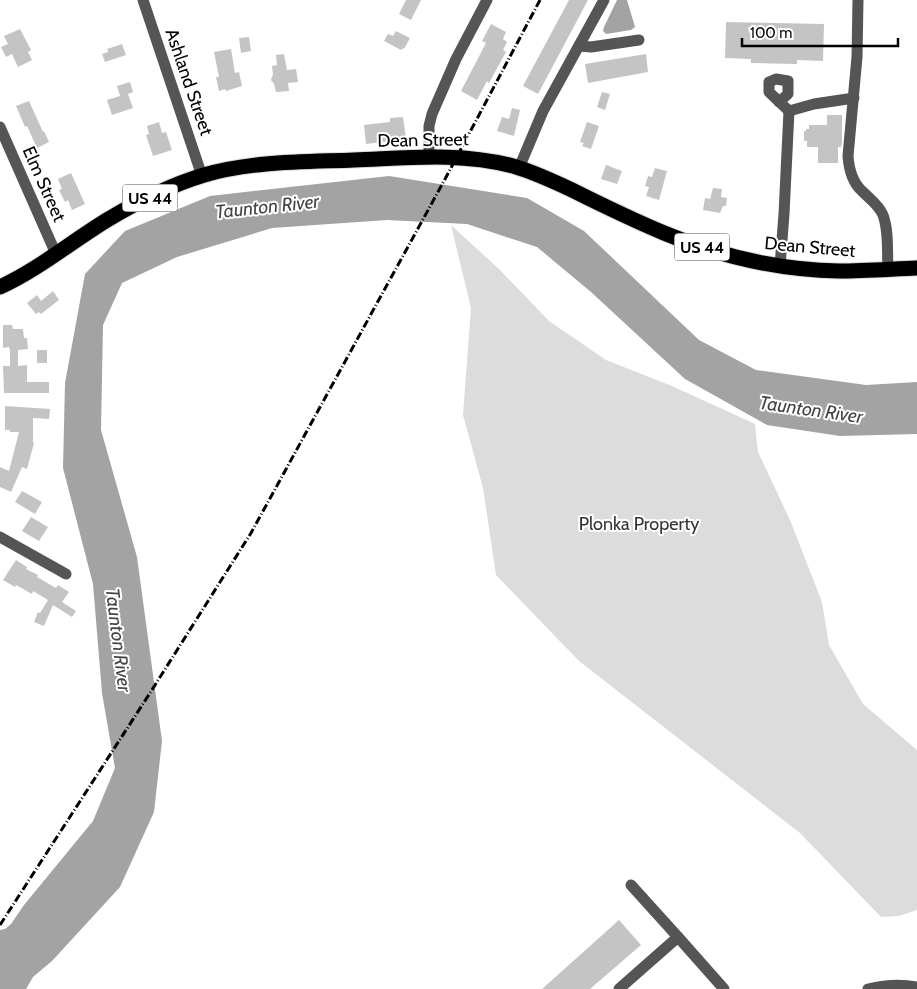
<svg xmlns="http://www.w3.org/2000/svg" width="917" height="989" font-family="Cabin,sans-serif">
	<rect width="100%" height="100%" fill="#fff"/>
	<polygon fill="#dcdcdc" points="451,225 500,270 549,321 606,360 672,386 755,424 758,452 790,520 822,602 829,645 863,704 917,750 917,910 899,916 881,917 800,833 579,661 496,575 483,488 463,415 471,308"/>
	<g fill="#a3a3a3">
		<polygon points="617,0 627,0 635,27 631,30 606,34 603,31 604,27"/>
		<polygon points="389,176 527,198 584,231 699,340 756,370 866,385 917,382 917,434 840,436 767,425 685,379 591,292 537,247 467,224 387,220 272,228 177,257 122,283 103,325 101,430 137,557 162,741 154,812 120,887 52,961 33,977 26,989 0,989 0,930 5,929 11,924 24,905 93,821 115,768 102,693 93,584 63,468 65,383 85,274 125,231 210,196"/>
	</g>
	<g fill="#c4c4c4">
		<polygon points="406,0 421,0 411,20 399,14"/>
		<polygon points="569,0 588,0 538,94 523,86"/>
		<polygon points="726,22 824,24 823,61 797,60 797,64 751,63 751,59 725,58"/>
		<polygon points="491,24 506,32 503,39 507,42 503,50 506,52 489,83 487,81 477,100 461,91 486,43 482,41"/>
		<polygon points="20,29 31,50 28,52 32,60 18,67 12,54 6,57 1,47 8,44 4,36"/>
		<polygon points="396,31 410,38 404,49 403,48 401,50 384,41 388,34 393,36"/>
		<polygon points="249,37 251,51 241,53 239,38"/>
		<polygon points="122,44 126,55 105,62 102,54 108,52 107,49"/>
		<polygon points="231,49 235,73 239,72 242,86 226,91 225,89 219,91 216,77 219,77 214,52"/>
		<polygon points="284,54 287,70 296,69 298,82 288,83 289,91 276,92 274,84 271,80 273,74 272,66 277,65 276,55"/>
		<polygon points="646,54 648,72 588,83 585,64"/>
		<polygon points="130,82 133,92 128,94 133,108 112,115 107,100 120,96 117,86"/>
		<polygon points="602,92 610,94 605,110 597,107"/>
		<polygon points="29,101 43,132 44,131 49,142 37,148 27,126 25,127 16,106"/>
		<polygon points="512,108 520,110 514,136 497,131 502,117 509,119"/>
		<polygon points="827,115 842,115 842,143 841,147 838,147 838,163 818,163 818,147 807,147 807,141 804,141 804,131 806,131 806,129 809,129 809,125 827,125"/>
		<polygon points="403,117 406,139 366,144 364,125 390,122 390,118"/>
		<polygon points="159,122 162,133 166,132 172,150 153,156 146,135 149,134 147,126"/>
		<polygon points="587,122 599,126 591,149 582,146 584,143 580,142"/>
		<polygon points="606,165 622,171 617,184 601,179"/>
		<polygon points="655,168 667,171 659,200 646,196 649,187 645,186 648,176 652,177"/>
		<polygon points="71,173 85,204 72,210 68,200 65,202 59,190 62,189 58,179"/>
		<polygon points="713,188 722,189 721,197 727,198 726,206 723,206 720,213 703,210 705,198 710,199"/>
		<polygon points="53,291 59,300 41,314 39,312 36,314 27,303 37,295 41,301"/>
		<polygon points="3,325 12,325 13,329 23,329 24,338 27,338 28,349 18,350 18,366 27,365 27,382 49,382 49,393 4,393 3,366 10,366 10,350 9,347 3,348"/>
		<rect x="37" y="350" width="10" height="13"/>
		<polygon points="5,406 50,409 49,419 33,418 33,442 34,443 27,469 22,467 11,492 0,487 0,467 9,471 19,432 10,432 10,430 5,430"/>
		<polygon points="22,491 42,502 35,514 15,502"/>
		<polygon points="31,517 48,527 39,541 22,531"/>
		<polygon points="16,560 27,567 26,569 38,575 37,577 56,588 58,585 69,592 62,602 76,611 72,617 53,605 44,626 34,622 38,612 40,613 48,600 33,591 32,594 16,585 15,587 3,580"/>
		<polygon points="619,920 641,945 590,989 542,989"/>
	</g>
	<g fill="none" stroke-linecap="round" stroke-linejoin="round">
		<defs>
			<path id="highway" d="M0,287C39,269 71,242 107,220C137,202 171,185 204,175C253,161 304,162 354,160C408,158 460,152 513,166C534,172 553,181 572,190C602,205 633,220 664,233C719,256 780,270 839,271C865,271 891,269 917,268"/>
		</defs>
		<use href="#highway" stroke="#dbdbdb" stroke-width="17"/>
		<g stroke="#555" stroke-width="11">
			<polyline points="143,0 202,176"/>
			<path d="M858,0L857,57L848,156C849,170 852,182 862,191C870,199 879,205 883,215C889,231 887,252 888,269"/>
			<polyline points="579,46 591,47 639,40"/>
			<polyline points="779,102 788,94 788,81 776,79 769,82 769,92 789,111"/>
			<polyline points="789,111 814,104 854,98"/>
			<polyline points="0,127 56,254"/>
			<polyline points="429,157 429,126 432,114 456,59 487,0"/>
			<polyline points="519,168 543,111 604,0"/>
			<polyline points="780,266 784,214 789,111"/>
			<polyline points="0,537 66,574"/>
			<polyline points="631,885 678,937"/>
			<polyline points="619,989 678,937 724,989"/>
			<path d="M868,989C885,985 900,984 917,987"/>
		</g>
		<use href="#highway" stroke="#000" stroke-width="15"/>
		<polyline stroke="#000" stroke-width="3" stroke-dasharray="8 2.5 1 2.5" stroke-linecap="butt" points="0,925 150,693 251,533 444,181 540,0"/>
	</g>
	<g text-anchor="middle" stroke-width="4" stroke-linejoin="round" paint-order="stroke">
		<g fill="#fff" stroke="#4c4c4c" stroke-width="1">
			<rect x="122.5" y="184.5" width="55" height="27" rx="4"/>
			<rect x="674.5" y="233.5" width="55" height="27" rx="4"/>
		</g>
		<g font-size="16" font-weight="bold" fill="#000">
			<text x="150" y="204">US 44</text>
			<text x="702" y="253">US 44</text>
		</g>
		<g font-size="18" fill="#000" stroke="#fff">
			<text transform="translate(189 82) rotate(71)" y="6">Ashland Street</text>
			<text transform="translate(423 140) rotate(-1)" y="6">Dean Street</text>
			<text transform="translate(44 184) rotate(66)" y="6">Elm Street</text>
			<text transform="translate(810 247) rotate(5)" y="6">Dean Street</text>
		</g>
		<g font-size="18" fill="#333" stroke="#fff">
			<text x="639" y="530">Plonka Property</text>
		</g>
		<g font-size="19" font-style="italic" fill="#444" stroke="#fff">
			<text transform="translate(267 206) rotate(-6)" y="7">Taunton River</text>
			<text transform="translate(811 409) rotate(8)" y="7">Taunton River</text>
			<text transform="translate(119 640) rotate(83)" y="7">Taunton River</text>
		</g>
	</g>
	<path d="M742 38v8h156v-8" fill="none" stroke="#000000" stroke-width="2.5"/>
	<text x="750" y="38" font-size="15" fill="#000000" stroke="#ffffff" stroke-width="4" paint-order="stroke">100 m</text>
</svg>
